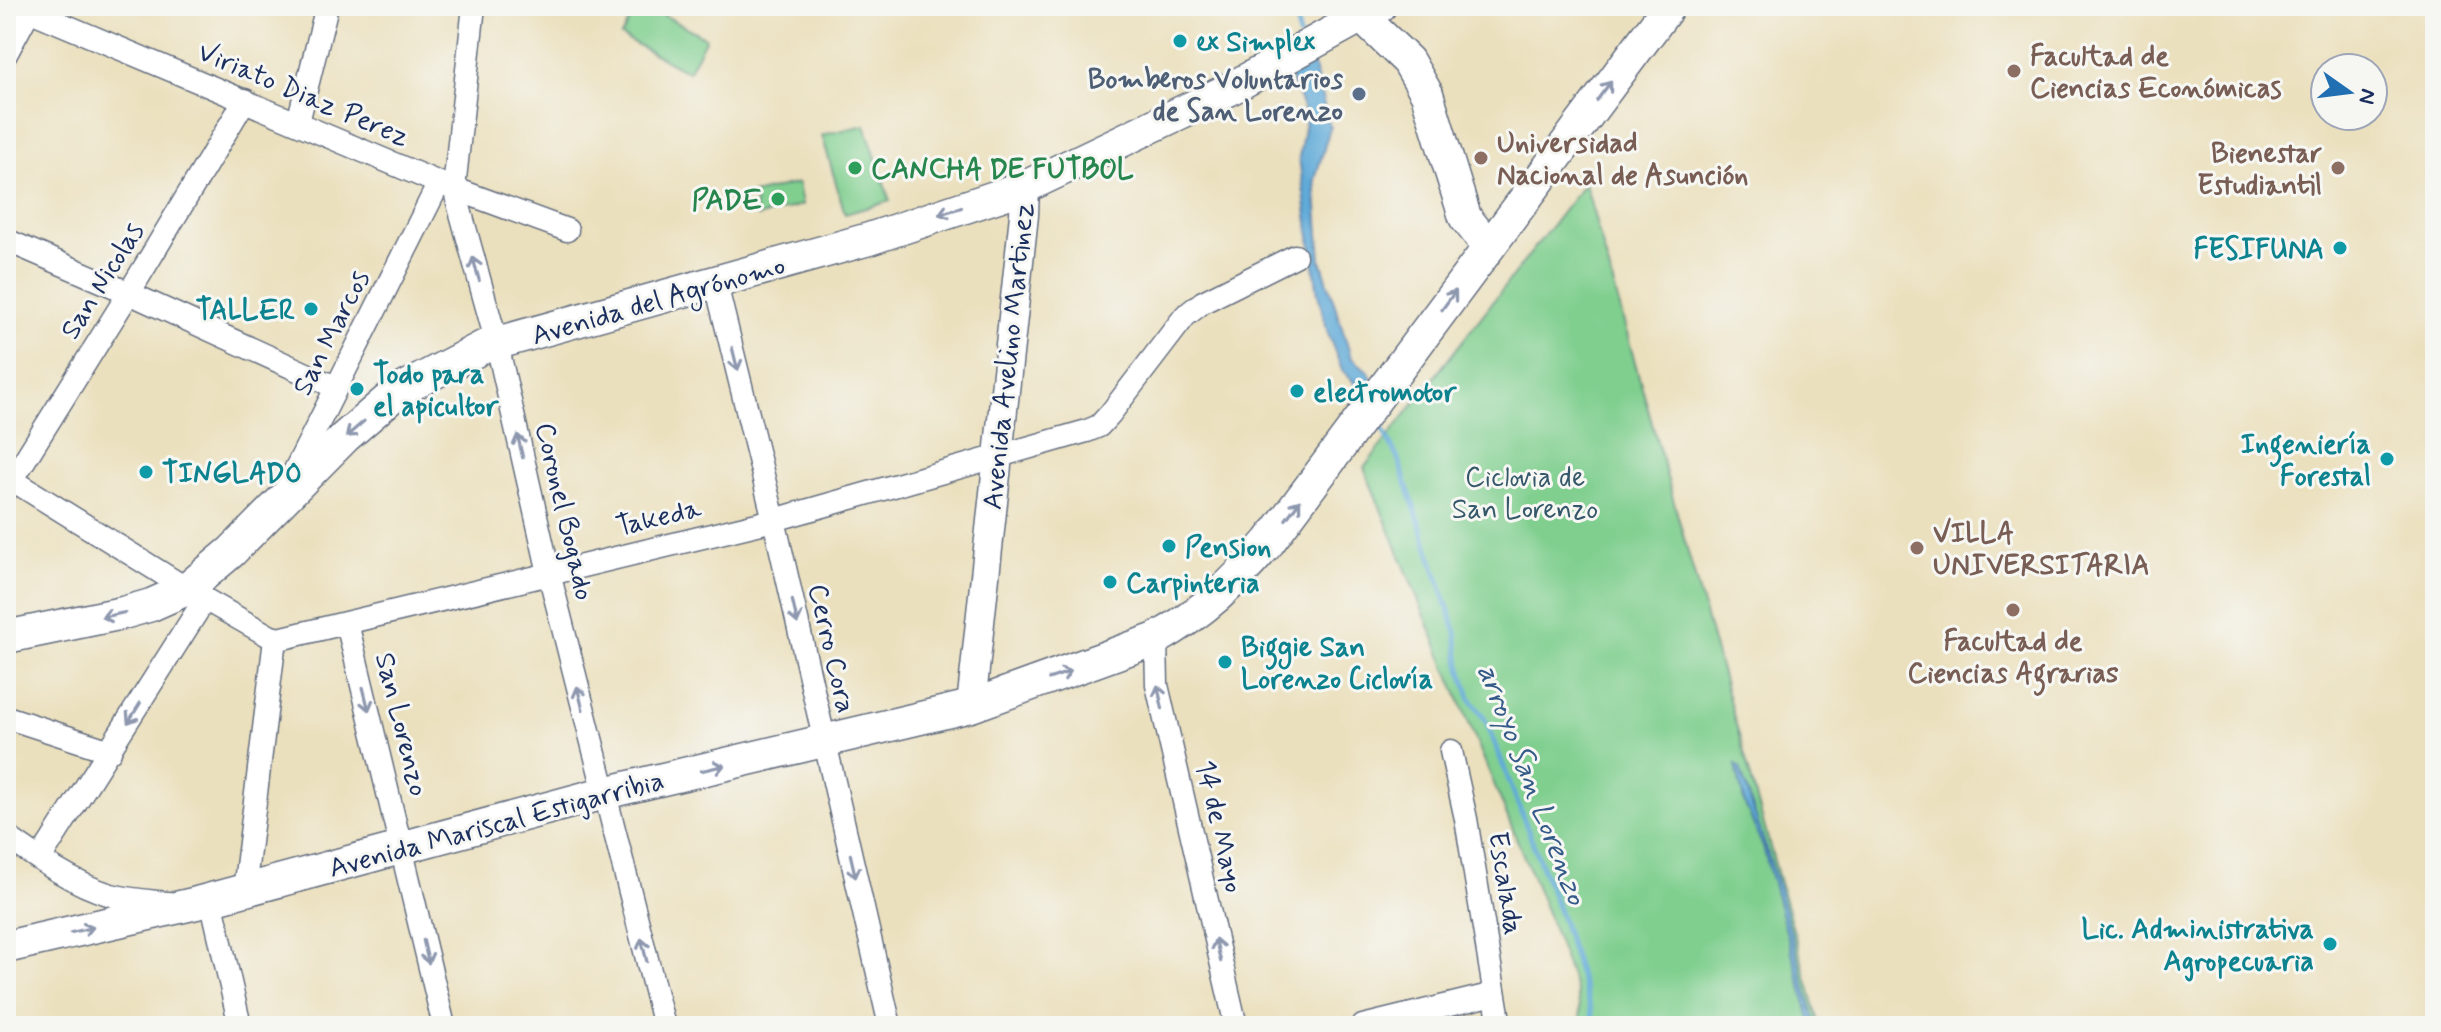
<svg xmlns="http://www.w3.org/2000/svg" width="2441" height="1032" font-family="Mynerve,sans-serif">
	<rect width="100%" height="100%" fill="#f6f6f2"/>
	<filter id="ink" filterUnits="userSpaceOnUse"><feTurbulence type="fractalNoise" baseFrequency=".0125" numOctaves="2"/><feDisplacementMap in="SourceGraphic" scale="16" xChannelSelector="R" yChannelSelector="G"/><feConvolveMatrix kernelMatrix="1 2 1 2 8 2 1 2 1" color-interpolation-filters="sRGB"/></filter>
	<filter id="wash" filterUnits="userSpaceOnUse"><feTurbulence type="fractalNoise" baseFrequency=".006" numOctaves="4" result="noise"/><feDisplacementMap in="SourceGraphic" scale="32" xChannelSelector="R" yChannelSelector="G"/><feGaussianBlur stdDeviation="1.8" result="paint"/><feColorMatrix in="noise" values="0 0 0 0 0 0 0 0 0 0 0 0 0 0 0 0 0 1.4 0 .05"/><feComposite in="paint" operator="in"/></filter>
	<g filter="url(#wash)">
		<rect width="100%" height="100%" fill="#ebe0bd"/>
		<g fill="#80cf8f" stroke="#4e7f76" stroke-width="2">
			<polygon points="638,6 647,6 706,38 688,72 621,36"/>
			<polygon points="865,125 890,201 845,214 822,135"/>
			<polygon points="798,183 802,205 757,217 753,194"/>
			<polygon points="1585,183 1820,1026 1582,1026 1577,993 1548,915 1364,468"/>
		</g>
		<g fill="#61aad8" stroke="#3e6c9b" stroke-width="2">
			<polygon points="1312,60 1330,128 1315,179 1321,260 1351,357 1369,372 1373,382 1360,400 1353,381 1342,370 1328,334 1318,294 1299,158 1306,115 1288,72"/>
			<polygon points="1736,765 1740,768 1777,882 1816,1026 1812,1026 1763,847 1744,802"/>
		</g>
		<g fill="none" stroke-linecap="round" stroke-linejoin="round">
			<g stroke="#61aad8" stroke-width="5">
				<polyline points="1299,36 1297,19 1300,6"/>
				<polyline points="1377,418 1398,459 1456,632 1460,665 1470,698 1487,723 1561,917 1591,1010 1594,1026"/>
			</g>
		</g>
	</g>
	<g filter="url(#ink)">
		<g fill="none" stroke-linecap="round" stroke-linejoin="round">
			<defs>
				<g id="minor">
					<polyline points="19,6 439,183 567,230"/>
					<polyline points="474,6 454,188 497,344 549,573 664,1026"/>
					<polyline points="6,54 29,11"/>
					<polyline points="298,122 327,6"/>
					<polyline points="6,240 129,293 335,387"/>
					<polyline points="716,284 774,520 890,1026"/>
					<polyline points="6,476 187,589 271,637 279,639 774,520 1087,431 1099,426 1110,414 1185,316 1203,302 1295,256"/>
					<polyline points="287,486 439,183"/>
					<polyline points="6,490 129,293 245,100"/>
					<polyline points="347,623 444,1026"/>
					<polyline points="1156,639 1157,685 1236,1026"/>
					<polyline points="6,717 110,751"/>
					<polyline points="1451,751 1466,819 1500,1026"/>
					<path d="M6,836C38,859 73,884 111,895C130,900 149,901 168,903"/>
					<polyline points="40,859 205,599"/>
					<polyline points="244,891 275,639"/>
					<polyline points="211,899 240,1026"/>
					<polyline points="1363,1026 1494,994"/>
				</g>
				<polyline id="major" points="971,706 1024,215 1025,187"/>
				<g id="highway">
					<polyline points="1362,17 1408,61 1427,94 1465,217 1488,246"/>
					<polyline points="6,637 123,613 151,605 187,589 231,552 345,437 397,392 483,347 869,239 1025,187 1228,90 1380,6"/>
					<path d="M6,947L197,903L604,793L971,706L1156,639C1204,612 1234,583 1269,542L1669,6"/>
				</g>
			</defs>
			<use href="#minor" stroke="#646d7f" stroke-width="25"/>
			<use href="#major" stroke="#646d7f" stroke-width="31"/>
			<use href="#highway" stroke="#646d7f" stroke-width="35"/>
			<use href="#minor" stroke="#fff" stroke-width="22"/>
			<use href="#major" stroke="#fff" stroke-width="28"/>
			<use href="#highway" stroke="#fff" stroke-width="32"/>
		</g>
		<defs><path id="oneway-shaft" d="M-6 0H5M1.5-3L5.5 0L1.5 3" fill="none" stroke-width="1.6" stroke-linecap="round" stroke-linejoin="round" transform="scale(2)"/></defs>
		<g stroke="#8d97ae">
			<use href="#oneway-shaft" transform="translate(1604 91) rotate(-53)"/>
			<use href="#oneway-shaft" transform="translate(950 211) rotate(163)"/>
			<use href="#oneway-shaft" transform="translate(476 269) rotate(-106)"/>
			<use href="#oneway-shaft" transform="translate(1449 300) rotate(-54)"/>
			<use href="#oneway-shaft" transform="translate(735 359) rotate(76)"/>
			<use href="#oneway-shaft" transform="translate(355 429) rotate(139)"/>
			<use href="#oneway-shaft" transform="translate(520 446) rotate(-103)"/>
			<use href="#oneway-shaft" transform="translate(1293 510) rotate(-53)"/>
			<use href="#oneway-shaft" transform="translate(795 612) rotate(77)"/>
			<use href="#oneway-shaft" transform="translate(113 615) rotate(168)"/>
			<use href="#oneway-shaft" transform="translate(1060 675) rotate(-19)"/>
			<use href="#oneway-shaft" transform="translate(1160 697) rotate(-102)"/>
			<use href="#oneway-shaft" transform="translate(580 698) rotate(-104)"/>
			<use href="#oneway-shaft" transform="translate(366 699) rotate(76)"/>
			<use href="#oneway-shaft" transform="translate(134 713) rotate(122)"/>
			<use href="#oneway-shaft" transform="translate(713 768) rotate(-13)"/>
			<use href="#oneway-shaft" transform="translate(853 866) rotate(77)"/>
			<use href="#oneway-shaft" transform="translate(82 930) rotate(-13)"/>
			<use href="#oneway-shaft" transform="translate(644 950) rotate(-104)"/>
			<use href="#oneway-shaft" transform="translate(1218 950) rotate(-103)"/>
			<use href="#oneway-shaft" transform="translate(426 952) rotate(77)"/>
		</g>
	</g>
	<g fill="#0f9aa8" stroke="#f6f6f2" stroke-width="3">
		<circle cx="1180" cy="41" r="8"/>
		<circle cx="2340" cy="248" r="8"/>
		<circle cx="311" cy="309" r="8"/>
		<circle cx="357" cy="389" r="8"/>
		<circle cx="1297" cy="391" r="8"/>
		<circle cx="2387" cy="459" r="8"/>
		<circle cx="146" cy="472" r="8"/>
		<circle cx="1169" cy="546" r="8"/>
		<circle cx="1110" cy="582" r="8"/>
		<circle cx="1225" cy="662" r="8"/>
		<circle cx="2330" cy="944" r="8"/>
	</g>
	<g fill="#8d6e63" stroke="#f6f6f2" stroke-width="3">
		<circle cx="2014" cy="71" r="8"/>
		<circle cx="1481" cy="158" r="8"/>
		<circle cx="2338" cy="168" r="8"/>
		<circle cx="1917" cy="548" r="8"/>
		<circle cx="2013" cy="610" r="8"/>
	</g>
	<circle fill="#5c6f8a" stroke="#f6f6f2" stroke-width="3" cx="1359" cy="94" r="8"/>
	<g fill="#2e9e5b" stroke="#f6f6f2" stroke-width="3">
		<circle cx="855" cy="168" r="8"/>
		<circle cx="778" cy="199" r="8"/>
	</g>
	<g text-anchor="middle" stroke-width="6" stroke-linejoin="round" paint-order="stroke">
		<g font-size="28" font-weight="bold" fill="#0d838f" stroke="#f6f6f2" text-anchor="start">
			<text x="1196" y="51">ex Simplex</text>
			<text x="2324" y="258" text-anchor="end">FESIFUNA</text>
			<text x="295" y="319" text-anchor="end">TALLER</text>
			<text x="373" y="383">Todo para<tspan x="373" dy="32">el apicultor</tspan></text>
			<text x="1313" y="401">electromotor</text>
			<text x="2371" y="453" text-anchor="end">Ingeniería<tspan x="2371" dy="32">Forestal</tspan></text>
			<text x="162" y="482">TINGLADO</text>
			<text x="1185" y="556">Pension</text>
			<text x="1126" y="592">Carpinteria</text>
			<text x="1241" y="656">Biggie San<tspan x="1241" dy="32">Lorenzo Ciclovía</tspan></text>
			<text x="2314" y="938" text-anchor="end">Lic. Administrativa<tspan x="2314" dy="32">Agropecuaria</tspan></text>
		</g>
		<g font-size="28" font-weight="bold" fill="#785e54" stroke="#f6f6f2" text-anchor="start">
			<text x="2030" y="65">Facultad de<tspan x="2030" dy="32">Ciencias Económicas</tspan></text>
			<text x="1497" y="152">Universidad<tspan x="1497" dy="32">Nacional de Asunción</tspan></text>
			<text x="2322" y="162" text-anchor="end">Bienestar<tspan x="2322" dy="32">Estudiantil</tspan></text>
			<text x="1933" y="542">VILLA<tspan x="1933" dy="32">UNIVERSITARIA</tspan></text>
			<text x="2013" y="650" text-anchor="middle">Facultad de<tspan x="2013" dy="32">Ciencias Agrarias</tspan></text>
		</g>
		<g font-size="28" font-weight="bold" fill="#4e5e75" stroke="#f6f6f2" text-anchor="end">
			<text x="1343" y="88">Bomberos Voluntarios<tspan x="1343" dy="32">de San Lorenzo</tspan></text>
		</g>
		<g font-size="28" fill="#1b2f5e" stroke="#f6f6f2">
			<text transform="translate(304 93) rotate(23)" y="10">Viriato Diaz Perez</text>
			<text transform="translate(101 280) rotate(-58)" y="10">San Nicolas</text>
			<text transform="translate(658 299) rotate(-16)" y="10">Avenida del Agrónomo</text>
			<text transform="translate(330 332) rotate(-63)" y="10">San Marcos</text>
			<text transform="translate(1007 356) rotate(-84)" y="10">Avenida Avelino Martinez</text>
			<text transform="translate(566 511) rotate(77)" y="10">Coronel Bogado</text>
			<text transform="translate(658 516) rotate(-13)" y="10">Takeda</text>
			<text transform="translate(833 648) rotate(77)" y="10">Cerro Cora</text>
			<text transform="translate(403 724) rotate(76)" y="10">San Lorenzo</text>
			<text transform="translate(496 823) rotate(-15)" y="10">Avenida Mariscal Estigarribia</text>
			<text transform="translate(1221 826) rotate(77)" y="10">14 de Mayo</text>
			<text transform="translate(1507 883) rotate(81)" y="10">Escalada</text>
		</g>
		<g font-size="28" font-weight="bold" fill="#27864d" stroke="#f6f6f2" text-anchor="start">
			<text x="871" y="178">CANCHA DE FUTBOL</text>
			<text x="762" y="209" text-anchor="end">PADE</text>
		</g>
		<g font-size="28" fill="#34576a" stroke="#f6f6f2">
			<text x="1525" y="486">Ciclovia de<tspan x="1525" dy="32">San Lorenzo</tspan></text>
		</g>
		<g font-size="30" font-style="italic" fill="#345a89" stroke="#f6f6f2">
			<text transform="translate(1533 784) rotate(69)" y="10">arroyo San Lorenzo</text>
		</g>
	</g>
	<rect width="2441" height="1032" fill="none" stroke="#f6f6f2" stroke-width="32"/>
	<g transform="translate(2349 92) rotate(104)"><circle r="38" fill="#f6f6f2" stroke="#9ea6b7" stroke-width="2"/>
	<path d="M0-6L14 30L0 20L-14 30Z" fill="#1f6fb2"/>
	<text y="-12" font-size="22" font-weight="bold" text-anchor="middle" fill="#1b2f5e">N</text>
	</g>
</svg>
